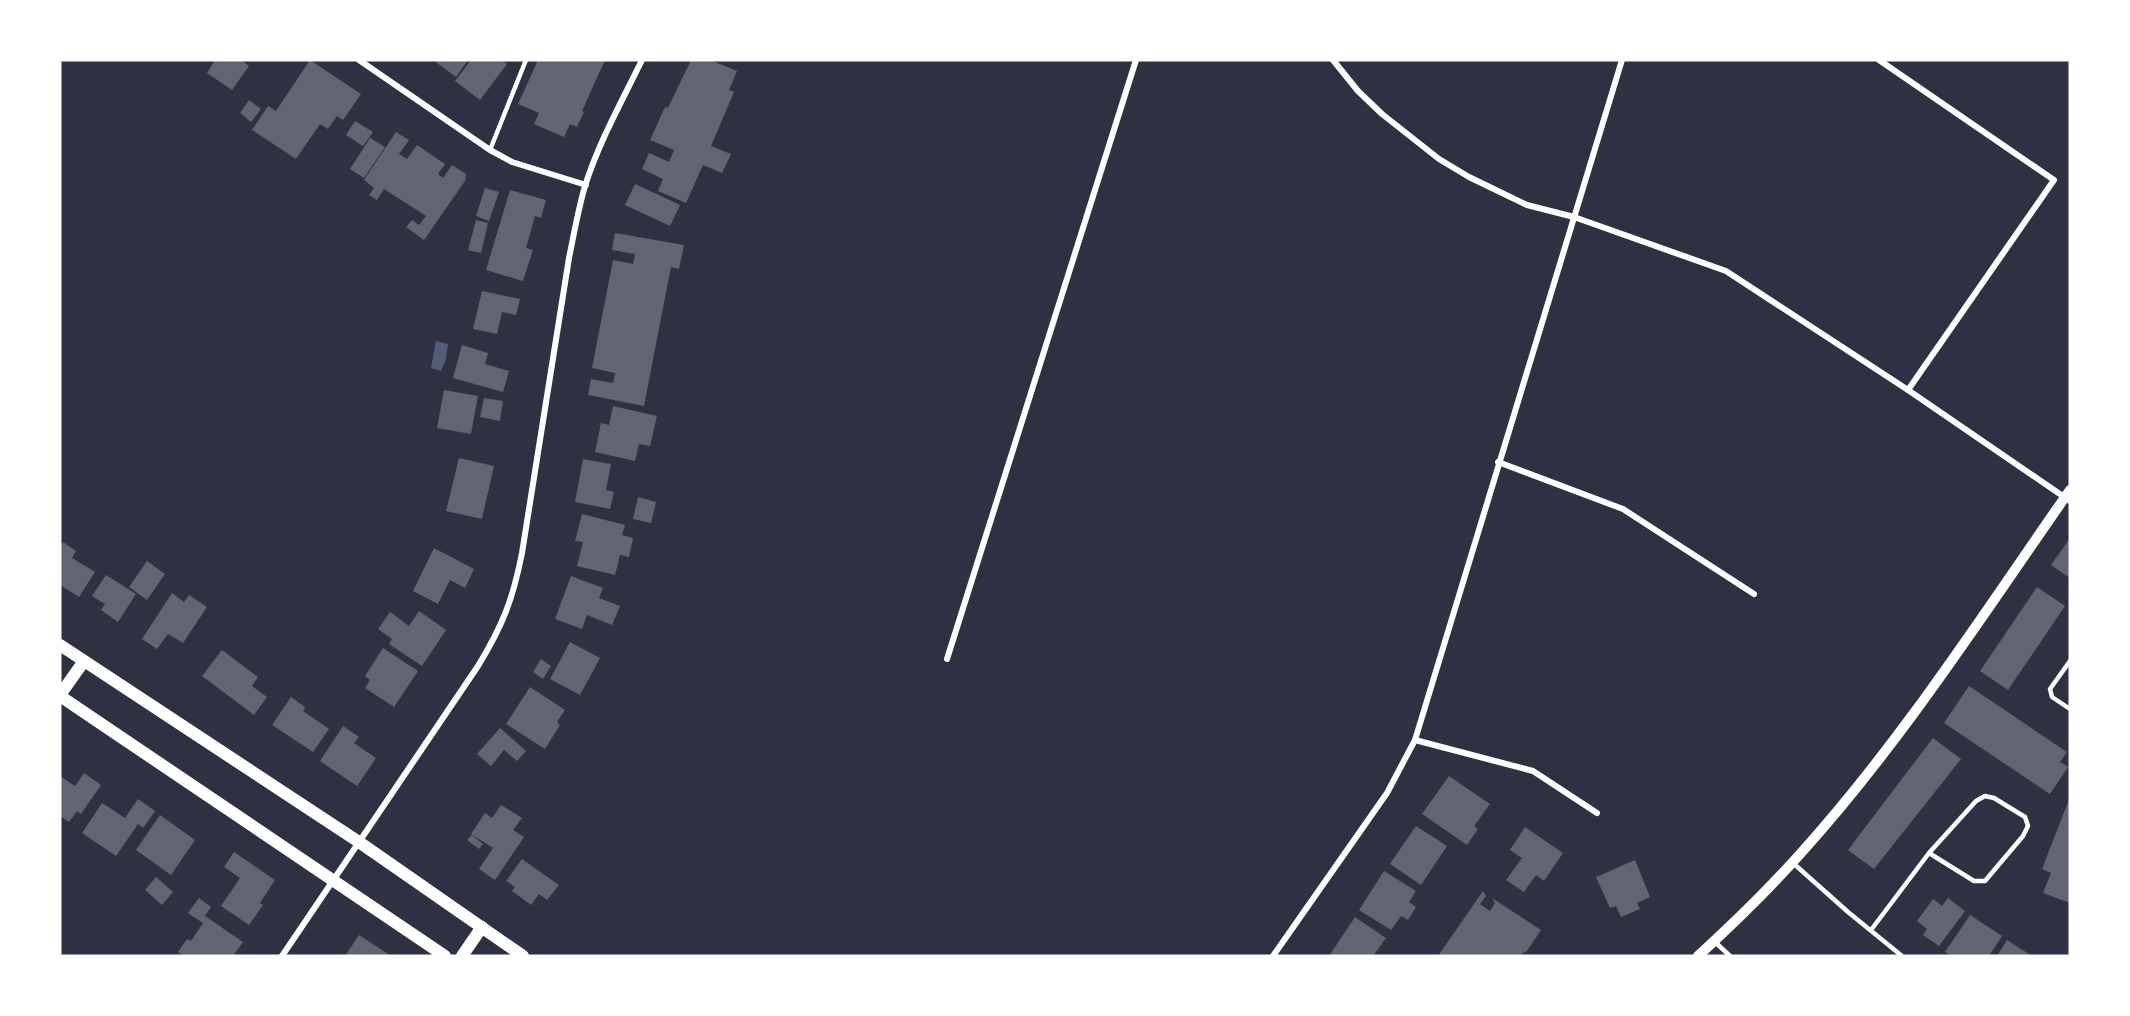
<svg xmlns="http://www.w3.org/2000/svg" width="2130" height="1016" font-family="Roboto,sans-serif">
	<rect width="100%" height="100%" fill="#2d3142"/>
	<polygon fill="#4f5d75" points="436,341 448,344 446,359 441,371 431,368"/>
	<g fill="#626471">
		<polygon points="215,60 241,60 249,66 232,90 207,73"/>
		<polygon points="310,60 361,94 343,120 337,116 328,129 320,124 296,159 252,130 268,106 276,111"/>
		<polygon points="433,60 468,60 456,77"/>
		<polygon points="471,60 501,60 507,64 480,100 455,81"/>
		<polygon points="538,60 605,60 582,111 584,112 577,127 570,124 564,137 534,124 539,113 518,104"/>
		<polygon points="691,60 710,60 737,71 729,90 734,92 711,146 731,154 722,173 703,165 686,203 658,191 663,179 642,169 649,153 669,162 674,150 650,140 665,107 668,108"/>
		<polygon points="249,100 261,109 251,122 240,113"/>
		<polygon points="355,121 373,132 363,146 346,135"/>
		<polygon points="396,132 409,140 399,154 407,159 417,145 445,164 438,174 443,178 452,165 466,174 465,181 424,240 406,227 412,220 419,225 426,216 384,189 377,200 369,195 374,188 364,180"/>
		<polygon points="370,138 385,147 364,178 350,169"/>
		<polygon points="635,184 680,205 670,226 625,205"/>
		<polygon points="485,188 499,192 489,221 476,216"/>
		<polygon points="510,190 546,200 541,218 535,216 526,248 533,250 523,281 486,270"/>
		<polygon points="476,220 488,223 481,253 468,250"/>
		<polygon points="615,233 684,245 679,269 671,267 644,406 588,395 591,379 613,383 615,373 592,368 613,260 633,264 635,254 612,250"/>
		<polygon points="482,291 520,299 516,315 502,312 497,334 473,329"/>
		<polygon points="462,345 488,353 485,364 509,371 503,392 453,378"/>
		<polygon points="444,390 478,396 471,434 437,428"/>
		<polygon points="484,398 503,401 500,421 480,417"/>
		<polygon points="613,406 657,416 650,446 639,444 635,461 595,452 601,423 609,425"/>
		<polygon points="459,458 494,466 482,519 446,511"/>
		<polygon points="583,459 611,464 606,490 614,492 610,509 575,502"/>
		<polygon points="638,497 656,502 651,523 633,519"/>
		<polygon points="582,514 625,525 622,535 633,538 629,557 620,555 615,575 577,566 583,542 575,541"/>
		<polygon points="2068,541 2070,542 2070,578 2051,565"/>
		<polygon points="63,542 76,551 72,558 95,572 79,597 60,585 60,547"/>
		<polygon points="434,548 474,569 465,588 450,580 438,604 413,591"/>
		<polygon points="147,561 165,574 147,600 129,587"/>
		<polygon points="106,575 136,594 118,622 101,610 105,604 92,596"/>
		<polygon points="571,576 603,588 599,598 620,606 612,625 587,615 582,629 555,619"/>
		<polygon points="2037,587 2065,606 2008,690 1980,671"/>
		<polygon points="172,593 184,602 189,595 207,607 183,643 168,634 157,649 142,639"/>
		<polygon points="419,611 446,630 422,666 389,644 392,639 378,629 390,612 409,626"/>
		<polygon points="570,642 600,658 580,695 550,679"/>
		<polygon points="383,648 418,671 394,707 365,688 370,680 365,676"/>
		<polygon points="222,650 258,677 252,686 267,697 254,715 202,676"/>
		<polygon points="541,659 551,666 543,679 533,672"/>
		<polygon points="1969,686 2067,752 2060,762 2068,767 2050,794 1944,723"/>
		<polygon points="530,687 565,710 557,722 560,725 545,749 506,724"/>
		<polygon points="291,697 305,707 303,711 329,729 313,752 272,725"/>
		<polygon points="343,726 359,737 354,743 376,758 357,786 320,761"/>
		<polygon points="500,728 526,751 517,761 504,750 491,766 477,754"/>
		<polygon points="1933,738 1961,759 1874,869 1848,850"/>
		<polygon points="84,773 101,785 81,814 77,811 69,822 60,816 60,776 75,786"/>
		<polygon points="1449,776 1490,804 1474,826 1478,829 1467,845 1422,814"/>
		<polygon points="2070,797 2070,903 2043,893 2051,873 2042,869"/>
		<polygon points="138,799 155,811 143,828 138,824 116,856 82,833 102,803 125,818"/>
		<polygon points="501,805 522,818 513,830 524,837 495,880 479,869 493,848 471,834 485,813 492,818"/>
		<polygon points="160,815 195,840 171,875 136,850"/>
		<polygon points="1416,826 1447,846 1421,885 1390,864"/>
		<polygon points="1525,827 1563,853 1544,881 1536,875 1524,892 1506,880 1522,858 1510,850"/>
		<polygon points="472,835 483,844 479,849 467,840"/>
		<polygon points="234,852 275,880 260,903 263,905 249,925 221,906 240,878 224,867"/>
		<polygon points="522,859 559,885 547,900 539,894 531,905 512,891 515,887 506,881"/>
		<polygon points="1635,860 1650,897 1637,903 1640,909 1621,917 1616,906 1610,908 1596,877"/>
		<polygon points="1384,871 1416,891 1409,902 1416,907 1408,920 1401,916 1391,930 1359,910"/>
		<polygon points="156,877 173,892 162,905 145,890"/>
		<polygon points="1483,891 1486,896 1480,904 1490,911 1495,903 1492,898 1541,930 1527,951 1518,956 1438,956"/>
		<polygon points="199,898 211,907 205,916 243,942 233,956 185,956 178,952 187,939 191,941 203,923 188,913"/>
		<polygon points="1948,898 1965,911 1939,946 1923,935 1927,929 1917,921 1933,899 1942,906"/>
		<polygon points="1970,915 2002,936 1989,956 1952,956 1945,952"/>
		<polygon points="1355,917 1386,938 1373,956 1329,956"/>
		<polygon points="359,935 391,956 345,956"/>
		<polygon points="2007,940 2032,956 1997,956"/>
	</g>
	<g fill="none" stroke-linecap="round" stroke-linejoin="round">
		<g stroke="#fff" stroke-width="4.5">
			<polyline points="490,150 526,60"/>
			<polyline points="2070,661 2050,689 2052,697 2070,709"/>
			<polyline points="1793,863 1848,912 1902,956"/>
			<polyline points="1871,930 1929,853 1974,881 1985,881 2023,836 2028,826 2025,817 1994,798 1985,796 1976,801 1929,853"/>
			<polyline points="1714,941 1730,956"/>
		</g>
		<g stroke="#fff" stroke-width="6">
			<polyline points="359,60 490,150 512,162 586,185"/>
			<polyline points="1333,60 1358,91 1382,114 1439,159 1469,177 1527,205 1574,217 1726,271 1908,390 2070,501"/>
			<polyline points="1879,60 2054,180 1908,390"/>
			<polyline points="1498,462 1623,509 1754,594"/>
			<polyline points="947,659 1136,60"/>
			<polyline points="1415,740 1533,771 1597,813"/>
			<path d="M282,956L478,666C503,625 513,599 522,553L569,258C574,234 578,210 585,186C599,142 622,101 642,60"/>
			<polyline points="1273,956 1387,793 1415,740 1622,60"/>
		</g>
		<path stroke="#fff" stroke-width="10" d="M1698,956C1734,923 1769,889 1801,853C1902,741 1984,613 2070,490"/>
		<g stroke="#fff" stroke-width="12">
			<polyline points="60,645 359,842 523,956"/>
			<polyline points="60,695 84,661"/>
			<polyline points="60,696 445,956"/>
			<polyline points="462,956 482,927"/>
		</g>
	</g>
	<rect width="2130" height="1016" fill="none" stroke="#ffffff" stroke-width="123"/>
</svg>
